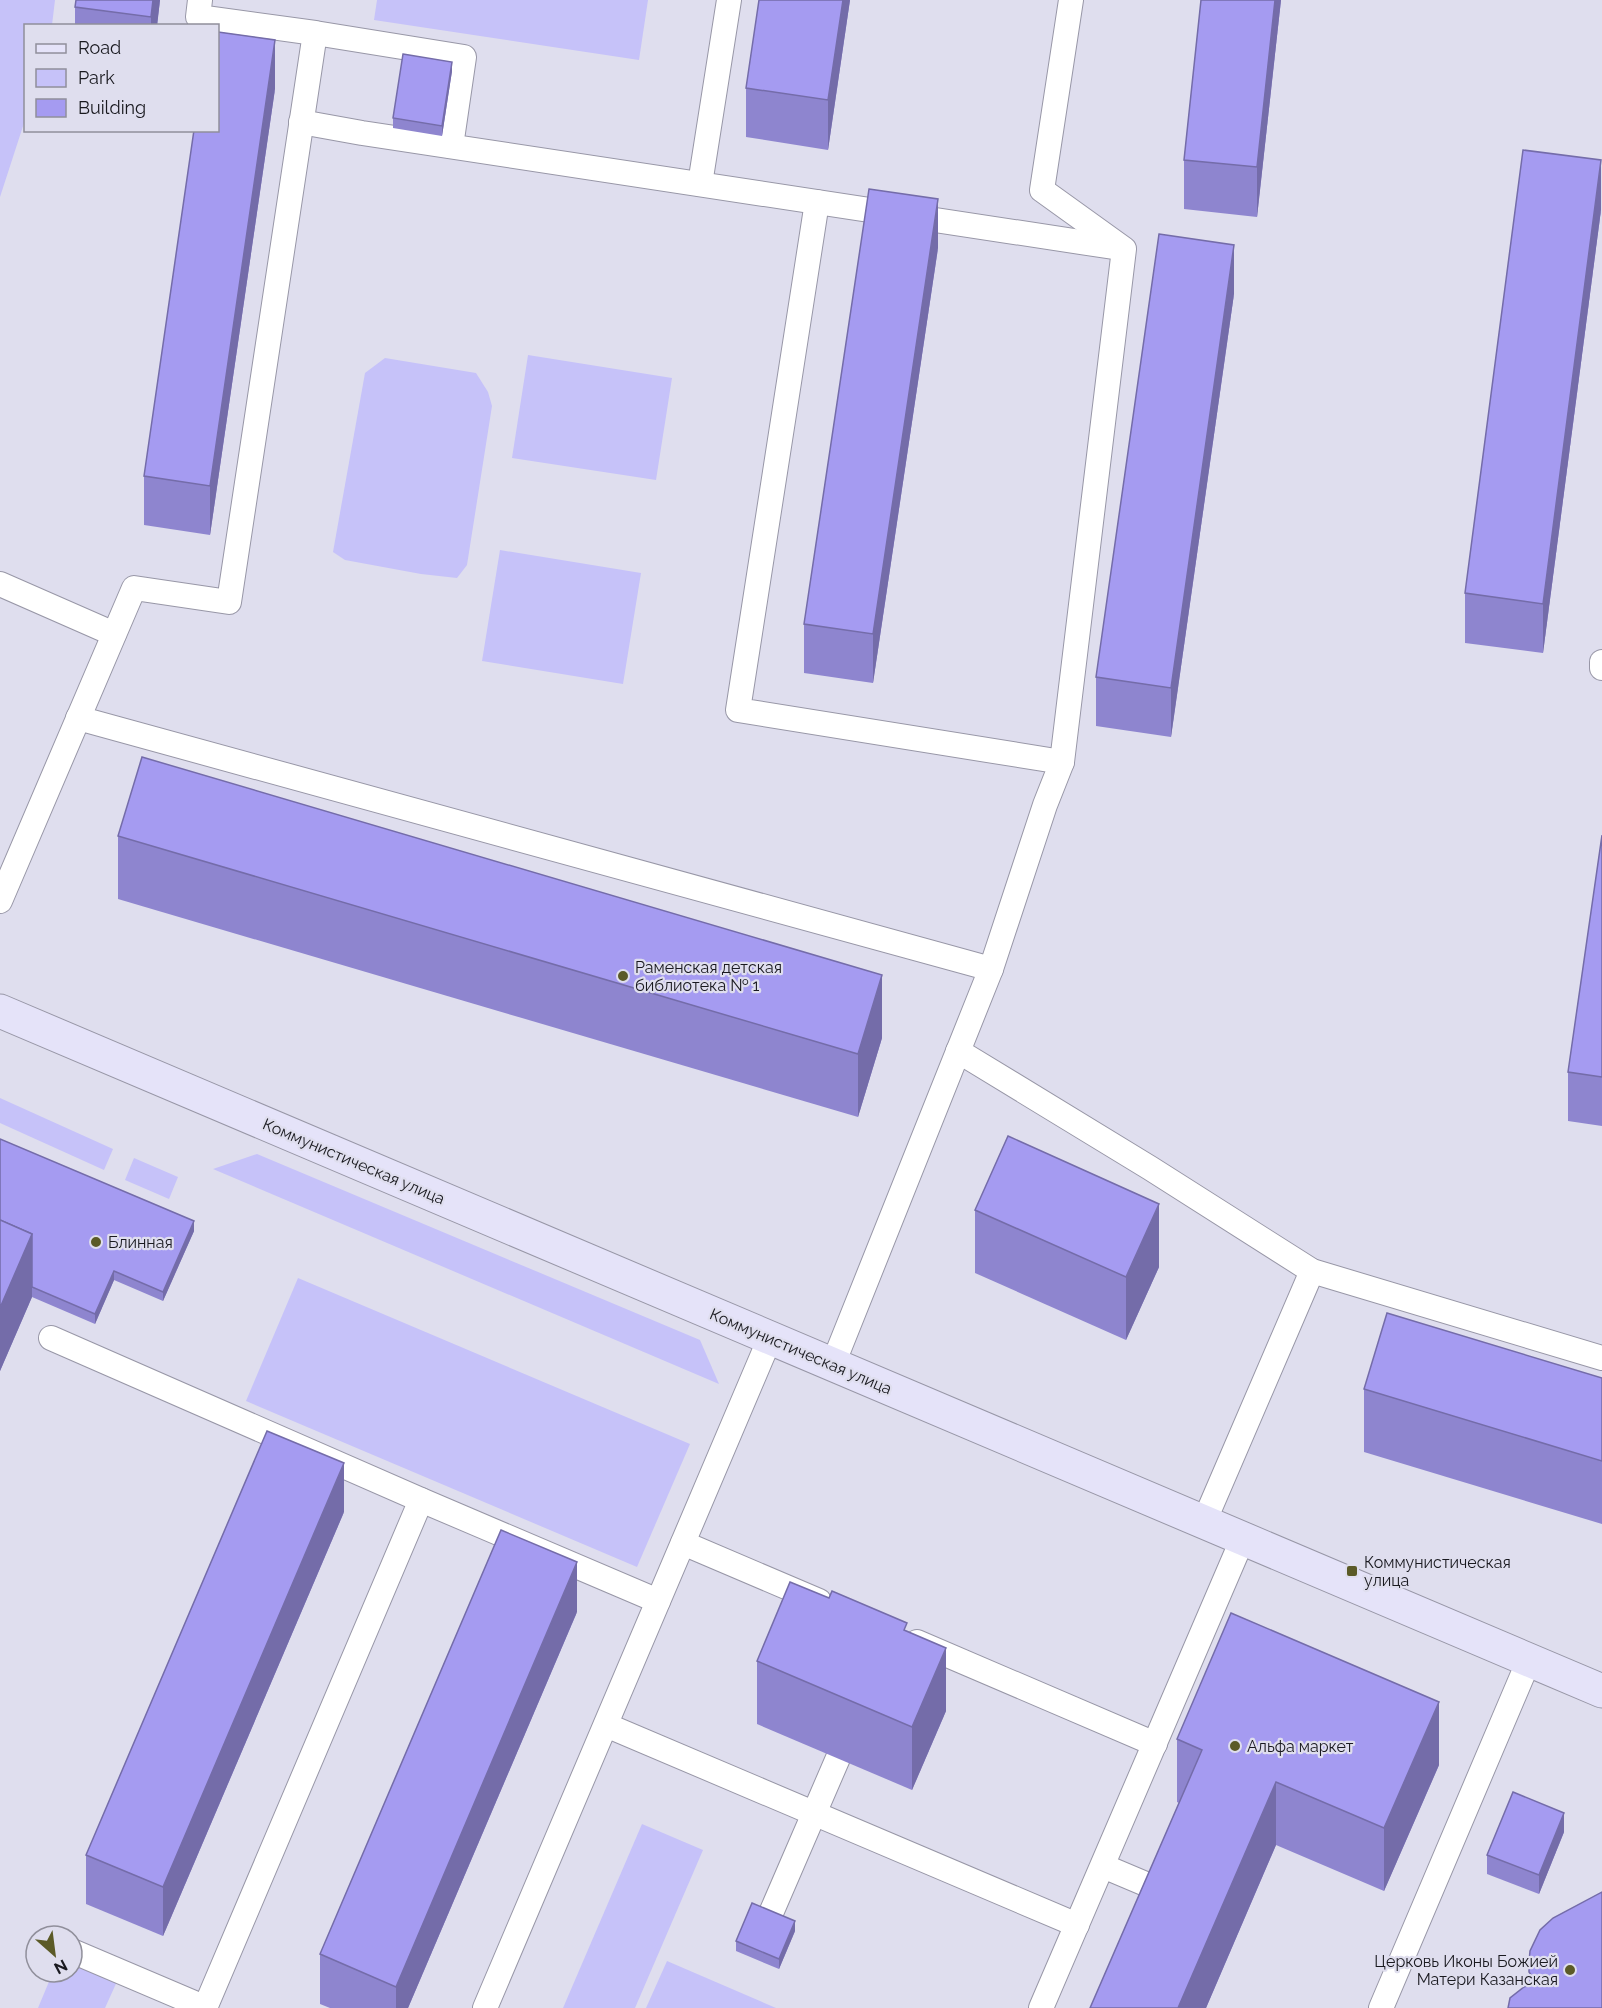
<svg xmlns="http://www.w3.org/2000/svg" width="1602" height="2008" font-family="Raleway,sans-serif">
	<rect width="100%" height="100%" fill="#dfdeee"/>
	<g fill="#c6c2f9">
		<polygon points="0,0 55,0 52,25 26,26 25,120 0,197"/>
		<polygon points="377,0 648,0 639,60 374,20"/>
		<polygon points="528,355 672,378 656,480 512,458"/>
		<polygon points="385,358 476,373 488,392 492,406 467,565 457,578 421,574 345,560 333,552 365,373"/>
		<polygon points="500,550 641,573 623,684 482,661"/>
		<polygon points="0,1098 113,1149 104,1170 0,1123"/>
		<polygon points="257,1154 700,1340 719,1384 213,1169"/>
		<polygon points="134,1158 178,1177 169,1199 125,1180"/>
		<polygon points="298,1278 690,1444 637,1567 246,1401"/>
		<polygon points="642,1824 703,1850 635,2008 563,2008"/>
		<polygon points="72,1957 119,1977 105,2008 38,2008 53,1972 72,1972"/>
		<polygon points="667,1961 776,2008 646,2008"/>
	</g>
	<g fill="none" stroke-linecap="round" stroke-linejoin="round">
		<defs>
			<g id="service">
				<polyline points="200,0 198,17 315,33 464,57 451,146"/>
				<polyline points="301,122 362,133 1120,248"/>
				<polyline points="700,184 729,0"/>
				<polyline points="817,202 738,710 1062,762"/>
				<polyline points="0,584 114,634"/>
				<polyline points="1602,662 1602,668"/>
				<polyline points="78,718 991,969"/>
				<polyline points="0,901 134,588 229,602 315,33"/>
				<polyline points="958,1051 1150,1168 1312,1271 1602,1358"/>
				<polyline points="51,1338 421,1500 658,1601"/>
				<polyline points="833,1364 991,969 1045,805 1062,762 1124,249 1042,190 1071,0"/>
				<polyline points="1204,1522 1312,1271"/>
				<polyline points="683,1543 819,1601"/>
				<polyline points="917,1642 1155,1744"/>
				<polyline points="606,1725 1077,1925"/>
				<polyline points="1103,1866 1167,1893"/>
				<polyline points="768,1920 838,1758"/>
				<polyline points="72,1951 206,2008"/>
				<polyline points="205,2008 421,1500"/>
				<polyline points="485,2008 770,1338"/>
				<polyline points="1041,2008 1243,1538"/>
				<polyline points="1381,2008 1529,1660"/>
			</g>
			<polyline id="secondary" points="0,1011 1602,1691"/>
		</defs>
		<use href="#service" stroke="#9897a7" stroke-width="26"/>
		<use href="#secondary" stroke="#9897a7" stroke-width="35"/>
		<use href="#service" stroke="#fff" stroke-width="24"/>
		<use href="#secondary" stroke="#e5e3f9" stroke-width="33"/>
	</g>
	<g fill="#8e85cf">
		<polygon points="160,0 157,26 75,26 75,7"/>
		<polygon points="850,0 828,150 746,137 746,88"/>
		<polygon points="1201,0 1281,0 1257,217 1184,209 1184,160"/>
		<polygon points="452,71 442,136 393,128 393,118"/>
		<polygon points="275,89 210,535 144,525 144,476"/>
		<polygon points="1601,210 1543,653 1465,643 1465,593"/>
		<polygon points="938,248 873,683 804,673 804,624"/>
		<polygon points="1234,294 1171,737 1096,726 1096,677"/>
		<polygon points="1602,835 1602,1126 1568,1121 1568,1072"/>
		<polygon points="118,836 882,1038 858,1117 118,899"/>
		<polygon points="0,1139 194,1231 163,1301 114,1280 95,1324 32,1297 0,1371"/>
		<polygon points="975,1210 1159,1267 1126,1340 975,1273"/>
		<polygon points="1602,1378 1602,1524 1364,1452 1364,1389"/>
		<polygon points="344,1512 163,1936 86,1904 86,1855"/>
		<polygon points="577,1612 408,2008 330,2008 320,2004 320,1954"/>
		<polygon points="907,1632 946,1711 912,1790 757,1724 757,1661"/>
		<polygon points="1177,1739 1439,1765 1384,1891 1276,1845 1206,2008 1090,2008 1179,1803 1177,1802"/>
		<polygon points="1564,1832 1539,1894 1487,1874 1487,1855"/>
		<polygon points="795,1931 779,1969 736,1951 736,1941"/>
		<polygon points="1529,1962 1602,2008 1529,1985"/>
	</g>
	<g fill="#746ca9">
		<polygon points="153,0 160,0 157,26 151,26 151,17"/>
		<polygon points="843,0 850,0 828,150 828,100"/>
		<polygon points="1275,0 1281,0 1257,217 1257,167"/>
		<polygon points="275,40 275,89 210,535 210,486"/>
		<polygon points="452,62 452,71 442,136 442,126"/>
		<polygon points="1601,160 1601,210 1543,653 1543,604"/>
		<polygon points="938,199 938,248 873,683 873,634"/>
		<polygon points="1234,245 1234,294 1171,737 1171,688"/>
		<polygon points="882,975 882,1038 858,1117 858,1054"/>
		<polygon points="1159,1204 1159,1267 1126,1340 1126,1277"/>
		<polygon points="194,1221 194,1231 163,1301 163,1292"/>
		<polygon points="32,1234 32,1297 0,1371 0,1308"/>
		<polygon points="114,1271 114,1280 95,1324 95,1314"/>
		<polygon points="344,1463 344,1512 163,1936 163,1887"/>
		<polygon points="577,1562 577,1612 408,2008 396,2008 396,1987"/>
		<polygon points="946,1648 946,1711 912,1790 912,1727"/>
		<polygon points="1439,1702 1439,1765 1384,1891 1384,1828"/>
		<polygon points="1276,1782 1276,1845 1206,2008 1178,2008"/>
		<polygon points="1564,1813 1564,1832 1539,1894 1539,1875"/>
		<polygon points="795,1921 795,1931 779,1969 779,1959"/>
	</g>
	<g fill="#a59bf1" stroke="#746ca9" stroke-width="1.5">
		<polygon points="76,0 153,0 151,17 75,7"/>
		<polygon points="759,0 843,0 828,100 746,88"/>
		<polygon points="1201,0 1275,0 1257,167 1184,160"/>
		<polygon points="218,32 275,40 210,486 144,476 194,130 218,130"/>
		<polygon points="403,54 452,62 442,126 393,118"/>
		<polygon points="1523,150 1601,160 1543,604 1465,593"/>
		<polygon points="869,189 938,199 873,634 804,624"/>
		<polygon points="1159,234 1234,245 1171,688 1096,677"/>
		<polygon points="142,757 882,975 858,1054 118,836"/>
		<polygon points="1602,835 1602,1077 1568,1072"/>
		<polygon points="1008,1136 1159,1204 1126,1277 975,1210"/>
		<polygon points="0,1139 194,1221 163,1292 114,1271 95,1314 32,1287 32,1234 0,1220"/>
		<polygon points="0,1220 32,1234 0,1308"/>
		<polygon points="1387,1313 1602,1378 1602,1461 1364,1389"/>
		<polygon points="267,1431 344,1463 163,1887 86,1855"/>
		<polygon points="501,1530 577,1562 396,1987 320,1954"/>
		<polygon points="790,1582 829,1598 832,1591 907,1623 904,1630 946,1648 912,1727 757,1661"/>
		<polygon points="1231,1613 1439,1702 1384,1828 1276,1782 1178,2008 1090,2008 1202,1750 1177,1739"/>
		<polygon points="1513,1792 1564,1813 1539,1875 1487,1855"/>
		<polygon points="1602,1892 1602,2008 1508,2008 1510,1998 1524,1987 1536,1982 1529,1972 1529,1962 1530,1951 1540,1930 1553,1918"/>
		<polygon points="752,1903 795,1921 779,1959 736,1941"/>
	</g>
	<g fill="#5b5a27" stroke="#dfdeee" stroke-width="2">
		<circle cx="623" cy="976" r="6"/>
		<circle cx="96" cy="1242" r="6"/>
		<rect x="1346" y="1565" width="12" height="12" rx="3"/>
		<circle cx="1235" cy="1746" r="6"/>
		<circle cx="1570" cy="1970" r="6"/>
	</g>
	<g text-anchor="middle" stroke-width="4.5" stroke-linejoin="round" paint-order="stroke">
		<g font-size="16" fill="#19191f" stroke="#dfdeee" text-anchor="start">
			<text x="635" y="973">Раменская детская<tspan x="635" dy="18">библиотека № 1</tspan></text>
			<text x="108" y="1248">Блинная</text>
			<text x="1364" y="1568">Коммунистическая<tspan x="1364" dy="18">улица</tspan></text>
			<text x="1247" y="1752">Альфа маркет</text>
			<text x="1558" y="1967" text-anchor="end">Церковь Иконы Божией<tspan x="1558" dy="18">Матери Казанская</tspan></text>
		</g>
		<g font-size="16" fill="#19191f" stroke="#dfdeee">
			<text transform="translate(354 1161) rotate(23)" y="6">Коммунистическая улица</text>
			<text transform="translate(801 1351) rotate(23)" y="6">Коммунистическая улица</text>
		</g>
	</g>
	<rect x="24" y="24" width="195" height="108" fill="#dfdeee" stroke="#908f9b" stroke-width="1.5"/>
	<rect x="36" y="44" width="30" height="9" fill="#e5e3f9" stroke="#908f9b" stroke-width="1.5"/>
	<text x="78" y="54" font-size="18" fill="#19191f">Road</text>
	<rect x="36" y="69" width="30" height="18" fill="#c6c2f9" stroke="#908f9b" stroke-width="1.5"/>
	<text x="78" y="84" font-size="18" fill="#19191f">Park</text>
	<rect x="36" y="99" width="30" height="18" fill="#a59bf1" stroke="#908f9b" stroke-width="1.5"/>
	<text x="78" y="114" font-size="18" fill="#19191f">Building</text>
	<g transform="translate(54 1954) rotate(152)"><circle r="28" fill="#dfdeee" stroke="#908f9b" stroke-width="1.5"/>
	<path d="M0-4.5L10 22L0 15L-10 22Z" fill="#5b5a27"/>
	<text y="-9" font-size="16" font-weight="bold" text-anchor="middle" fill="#19191f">N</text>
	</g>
</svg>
